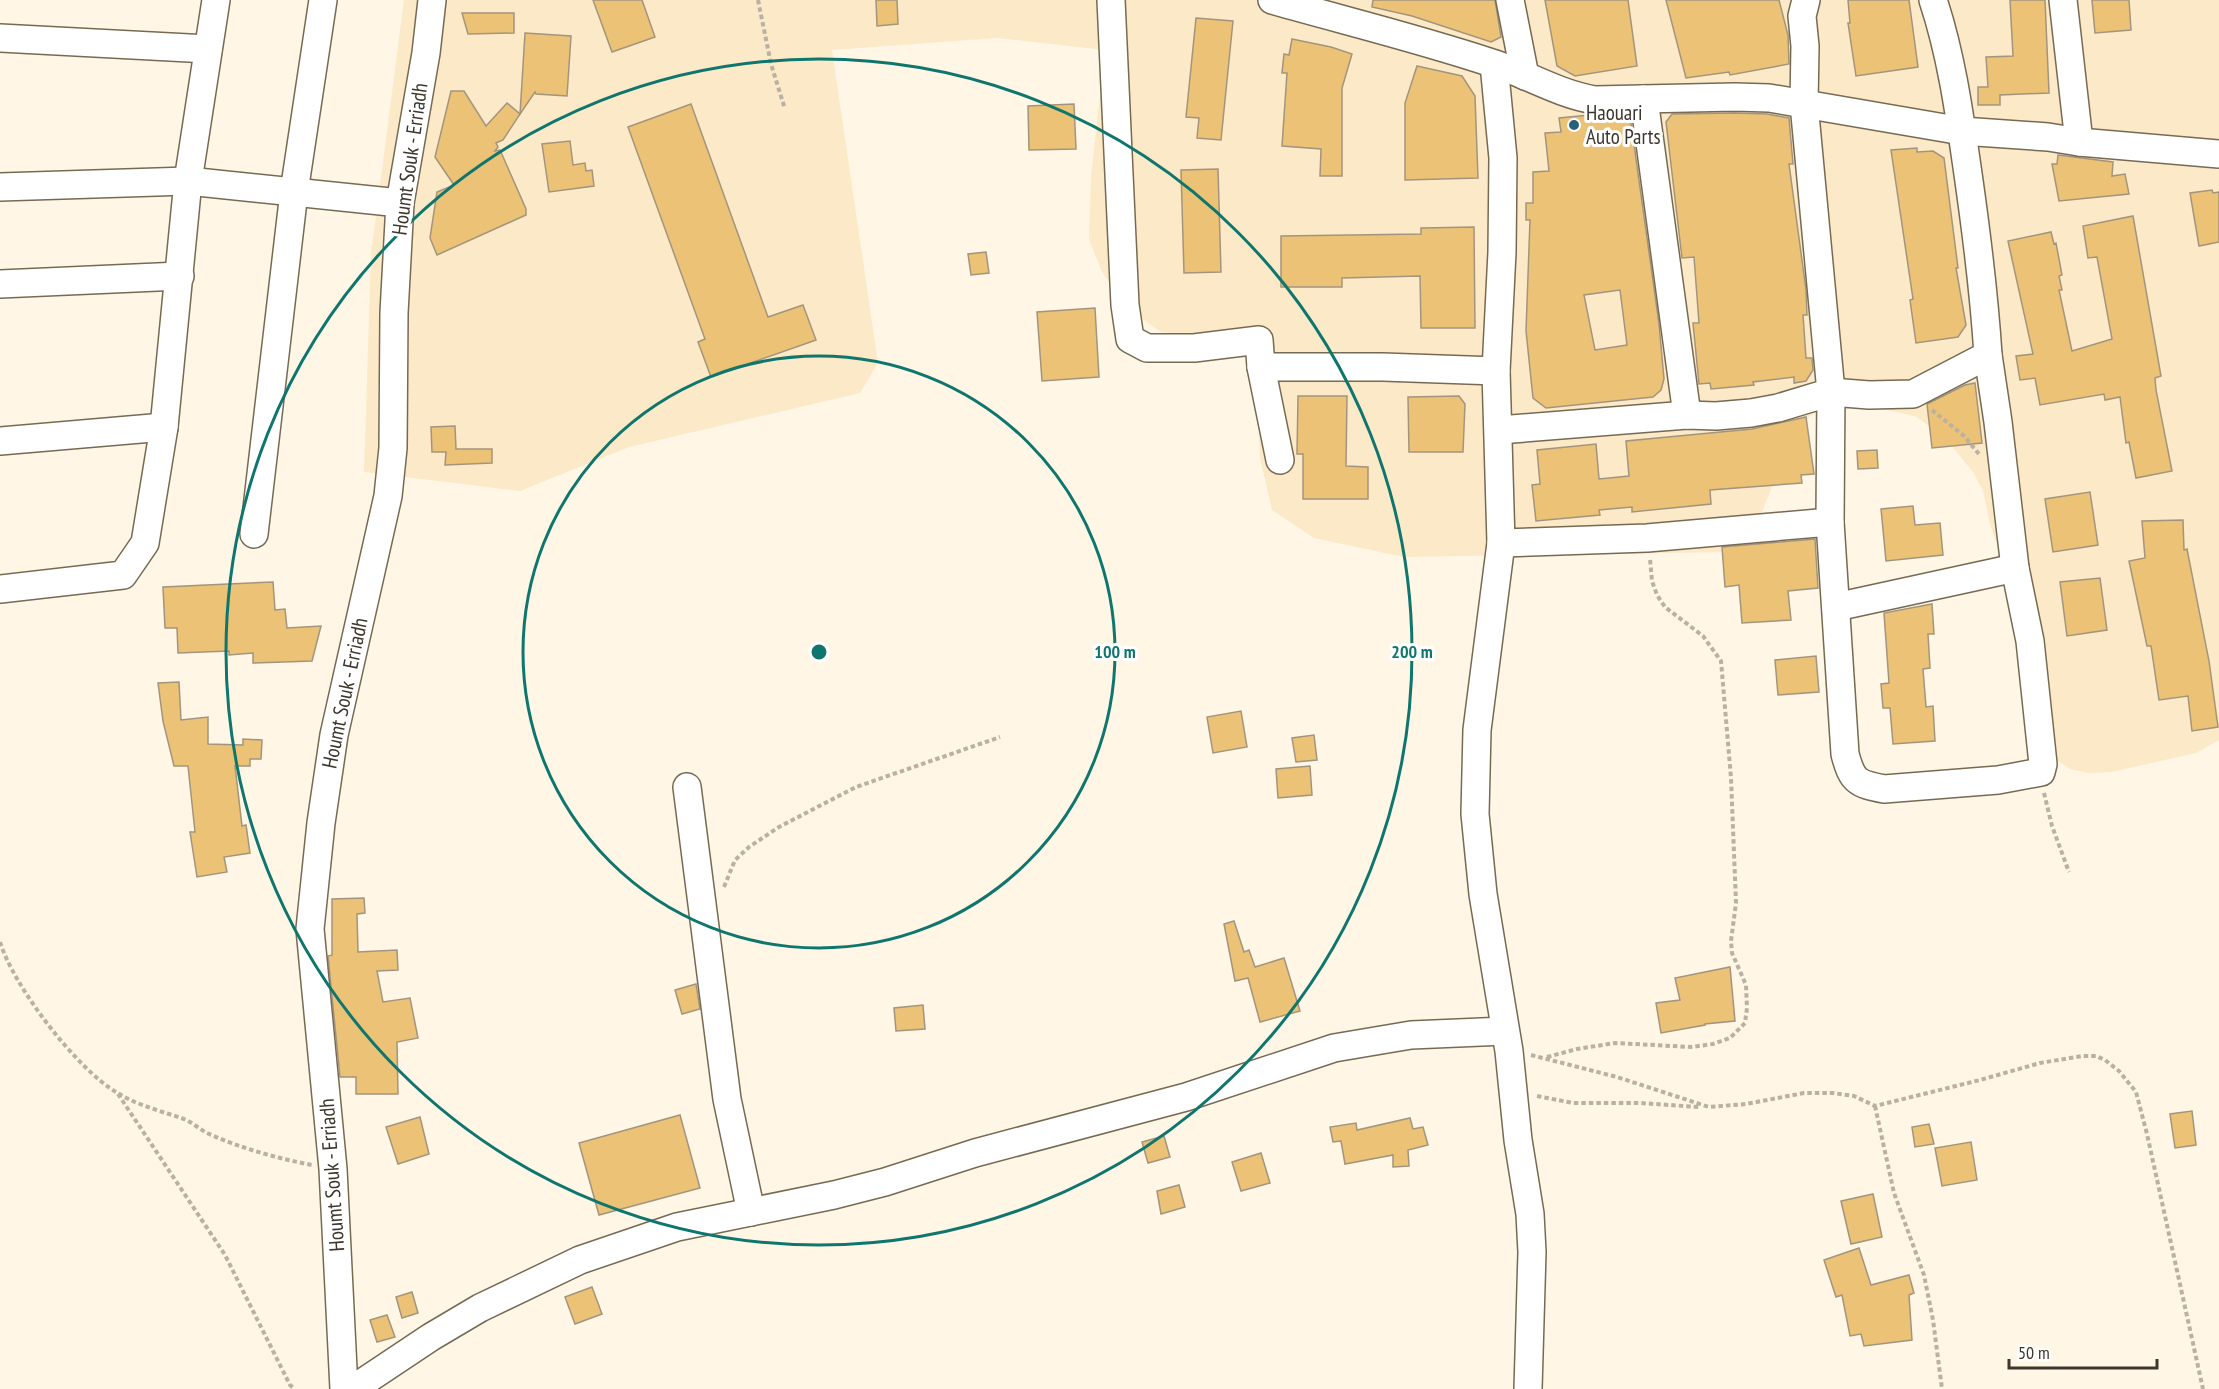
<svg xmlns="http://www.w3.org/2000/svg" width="2219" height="1389" font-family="'PT Sans Narrow',sans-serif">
	<rect width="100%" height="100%" fill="#fff6e6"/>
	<polygon fill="#fce9c8" points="404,0 2219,0 2219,740 2196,753 2111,772 2088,773 2070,769 2051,756 2024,622 1990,524 1983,491 1973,472 1946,439 1917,417 1887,410 1843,404 1811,415 1791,438 1753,535 1726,552 1404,557 1314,538 1272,510 1260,458 1254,343 1161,332 1128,309 1102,272 1089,239 1091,177 1105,50 997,38 832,50 878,363 860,393 629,447 520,491 364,472 371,254"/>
	<g fill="#ecc276" stroke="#a3957d" stroke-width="1.5" fill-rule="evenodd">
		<polygon points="593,0 642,0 655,37 612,52"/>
		<polygon points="876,0 897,0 898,24 877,26"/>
		<polygon points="1373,0 1495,0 1501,37 1491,42 1412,16 1372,7"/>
		<polygon points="1545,0 1628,0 1637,66 1575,76 1557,66"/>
		<polygon points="1666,0 1779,0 1788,35 1789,64 1730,75 1729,72 1686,78"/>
		<polygon points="1848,0 1909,0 1918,67 1856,76 1848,23 1850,23"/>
		<polygon points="2010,0 2045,0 2049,93 2000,95 2000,105 1978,105 1978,87 1988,87 1986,57 2013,56"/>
		<polygon points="2092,0 2129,0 2131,30 2095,33"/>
		<polygon points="462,13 514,13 514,33 468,34"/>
		<polygon points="1196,18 1233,21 1221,140 1197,138 1199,118 1186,117"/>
		<polygon points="525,33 571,36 567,96 536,94 535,92 520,114"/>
		<polygon points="1292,39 1331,47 1352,54 1342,88 1342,176 1320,176 1321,149 1282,146 1287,73 1282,73 1284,54 1289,55"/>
		<polygon points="1417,66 1462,76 1475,96 1478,178 1405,180 1405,103"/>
		<polygon points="451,91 464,91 486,126 507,103 520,114 503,140 496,143 498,147 495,151 500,150 526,209 526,215 437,255 430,238 437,192 454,185 435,157"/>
		<polygon points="691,104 768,317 803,305 816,340 711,377 698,342 705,339 628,127"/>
		<polygon points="1074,104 1076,149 1029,150 1028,106"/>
		<polygon points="1735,113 1767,114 1789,118 1793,164 1789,164 1806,290 1807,315 1803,315 1806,358 1812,358 1813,370 1806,381 1794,383 1794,377 1753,382 1754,385 1711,389 1710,383 1699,384 1693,323 1699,323 1694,257 1682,258 1666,122 1672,114"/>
		<path d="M1590,115H1616L1631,123L1659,324L1664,379L1661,390L1653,397L1546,408L1533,398L1526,331L1530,220H1526V203H1533V172L1549,171L1545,133L1561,132L1559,118ZM1620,290L1627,345L1595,350L1584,295Z"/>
		<polygon points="570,141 573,165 585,163 586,171 592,170 594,186 549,192 542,144"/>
		<polygon points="1917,148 1917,152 1933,151 1944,158 1958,268 1956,268 1966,325 1958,337 1916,343 1910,300 1913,299 1891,150"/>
		<polygon points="2058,155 2113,162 2112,176 2125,174 2129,194 2059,201 2052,164 2057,164"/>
		<polygon points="1218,169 1221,272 1184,273 1181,170"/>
		<polygon points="2212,190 2213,193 2219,192 2219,242 2199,246 2190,193"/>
		<polygon points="2133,216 2161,376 2155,378 2156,390 2172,471 2136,478 2129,442 2126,443 2120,397 2105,400 2104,394 2040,405 2035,378 2020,380 2016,356 2033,354 2008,241 2051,232 2054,244 2056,243 2062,275 2059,276 2062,290 2059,290 2072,351 2112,339 2097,257 2088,258 2083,226"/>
		<polygon points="1474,227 1475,328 1421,328 1420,276 1342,278 1342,287 1281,287 1281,236 1421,234 1421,228"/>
		<polygon points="986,252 989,273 971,275 968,254"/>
		<polygon points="1095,308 1099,377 1042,381 1037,312"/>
		<polygon points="1975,383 1982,443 1932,448 1927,404 1965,385"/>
		<polygon points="1298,396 1347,396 1346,466 1368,467 1368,499 1303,499 1303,454 1297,454"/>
		<polygon points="1459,396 1465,404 1463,452 1409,452 1408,397"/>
		<polygon points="1806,417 1814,474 1801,475 1802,483 1710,490 1711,504 1632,512 1632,507 1599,510 1600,515 1536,521 1532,485 1540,484 1537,450 1596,444 1599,479 1629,476 1626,441 1752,429"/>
		<polygon points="455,426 456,449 492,449 492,463 445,465 446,452 432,452 431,427"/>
		<polygon points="1877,450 1878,468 1858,469 1857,451"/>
		<polygon points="2090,492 2098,545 2053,552 2045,499"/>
		<polygon points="1913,506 1915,525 1940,523 1943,555 1886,561 1881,509"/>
		<polygon points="2183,520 2184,550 2187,549 2209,661 2218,727 2192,731 2188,696 2159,700 2151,646 2147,646 2129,561 2145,558 2142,521"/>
		<polygon points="1815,539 1818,588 1788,591 1791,620 1742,623 1739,585 1725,587 1722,547"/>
		<polygon points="2100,578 2107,630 2067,636 2060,582"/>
		<polygon points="273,582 275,610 285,609 287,628 321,626 312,661 253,663 253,653 229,655 229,651 178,653 177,628 165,628 163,587"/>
		<polygon points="1932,604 1934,634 1928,634 1930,668 1923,669 1926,707 1933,706 1935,741 1893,744 1890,708 1883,708 1881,684 1889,683 1884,613"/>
		<polygon points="1816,656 1819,692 1778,695 1775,660"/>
		<polygon points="179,682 181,720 208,717 208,744 243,745 243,739 262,740 261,759 250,759 250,766 235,766 242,826 246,825 250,853 224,857 227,872 197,877 190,832 195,832 188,766 174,766 163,721 158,683"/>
		<polygon points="1241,711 1247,747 1213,753 1207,717"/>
		<polygon points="1314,735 1317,760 1296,762 1292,738"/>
		<polygon points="1310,766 1312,795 1278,798 1276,769"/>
		<polygon points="364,898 365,913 357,914 358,952 397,950 398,970 377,971 383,1002 410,998 418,1038 397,1042 398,1094 356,1094 356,1077 340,1077 328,956 332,955 332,899"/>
		<polygon points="1234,921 1244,952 1249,950 1255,967 1284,958 1300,1011 1260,1022 1248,978 1235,981 1224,924"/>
		<polygon points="1730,967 1735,1021 1705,1024 1705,1025 1661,1033 1656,1003 1680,1000 1675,978"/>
		<polygon points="696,984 700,1009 682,1014 675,990"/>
		<polygon points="923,1005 925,1029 896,1031 894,1008"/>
		<polygon points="2192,1111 2196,1145 2175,1148 2170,1114"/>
		<polygon points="680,1115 700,1188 599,1215 579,1143"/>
		<polygon points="420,1117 429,1154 398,1164 386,1127"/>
		<polygon points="1410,1118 1413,1129 1423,1127 1428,1145 1408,1150 1409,1166 1393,1167 1393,1155 1345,1164 1341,1141 1333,1142 1330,1127 1356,1123 1357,1130"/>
		<polygon points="1929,1124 1934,1144 1915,1147 1912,1127"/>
		<polygon points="1164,1136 1170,1157 1148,1163 1142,1142"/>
		<polygon points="1971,1142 1977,1180 1942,1186 1935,1148"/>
		<polygon points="1261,1153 1270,1183 1241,1191 1232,1162"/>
		<polygon points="1179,1185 1185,1207 1161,1214 1157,1191"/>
		<polygon points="1873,1194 1882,1237 1851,1244 1841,1201"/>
		<polygon points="1859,1248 1871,1285 1909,1275 1914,1293 1909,1295 1912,1340 1864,1346 1861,1334 1850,1336 1842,1295 1836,1297 1824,1260"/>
		<polygon points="592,1287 602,1314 575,1324 565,1297"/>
		<polygon points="412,1292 418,1313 402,1318 396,1297"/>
		<polygon points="387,1315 395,1337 377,1342 370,1320"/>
	</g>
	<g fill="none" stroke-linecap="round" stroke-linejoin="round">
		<defs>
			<g id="minor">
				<polyline points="1111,0 1125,305 1130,339 1147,348 1194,348 1259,340 1261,367 1383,367 1496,371"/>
				<path d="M1272,0C1346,21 1420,39 1492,63C1527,74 1558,94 1595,100L1735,97L1769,98L1962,131L2048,137L2079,142L2219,154"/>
				<polyline points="1510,0 1525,76"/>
				<polyline points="2063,0 2079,142"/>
				<polyline points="0,38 208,49"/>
				<polyline points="1494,64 1503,158 1502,252 1496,371 1501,543 1647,538 1830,522 1831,392 1804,104 1805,46 1802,16 1806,0"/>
				<polyline points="1644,99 1687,415"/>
				<polyline points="0,187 188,181 400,203"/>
				<polyline points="0,284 180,276"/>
				<polyline points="1261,367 1280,460"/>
				<path d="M1499,430L1687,415L1716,416L1751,413L1778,408L1831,392L1869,395L1913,394L1988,355C1984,292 1976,229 1967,167C1959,111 1951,54 1933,0"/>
				<polyline points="0,441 164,427"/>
				<path d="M1830,522L1845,754C1852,781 1857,784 1884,789L1998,780L2041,772L2043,764L2030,641L2015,568L1998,422L1988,355"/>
				<polyline points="254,534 294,192 323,0"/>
				<polyline points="1501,543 1477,730 1475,814 1483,894 1509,1051 1518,1140 1530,1214 1532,1252 1528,1389"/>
				<polyline points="0,589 123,575 145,543 164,427 188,181 216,0"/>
				<polyline points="1836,607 2015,568"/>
				<polyline points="687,787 727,1099 751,1212"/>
				<polyline points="344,1389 333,1169 310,929 321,823 334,735 388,496 393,448 394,313 400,203 426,53 432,0"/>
				<polyline points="353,1389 431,1337 480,1308 580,1260 677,1227 834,1195 885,1182 975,1153 1186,1097 1334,1048 1411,1035 1505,1031"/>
			</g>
		</defs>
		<use href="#minor" stroke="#776a53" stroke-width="30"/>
		<g stroke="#b9b1a3" stroke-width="4" stroke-dasharray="4.5 3" stroke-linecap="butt">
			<polyline points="758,0 771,64 785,109"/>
			<polyline points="1932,410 1964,436 1979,454"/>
			<polyline points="2044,793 2052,826 2069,872"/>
			<polyline points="724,887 735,860 749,847 779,827 856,787 1000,737"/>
			<path d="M0,942C14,987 76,1068 116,1092C136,1105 161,1111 184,1119C192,1122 199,1129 207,1133C240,1148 276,1158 312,1165"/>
			<polyline points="1531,1055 1617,1077 1709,1107 1746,1104 1804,1093 1833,1093 1854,1096 1875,1106 1980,1080 2040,1063 2082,1056 2096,1056 2105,1060 2119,1071 2136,1092 2147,1134 2203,1389"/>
			<polyline points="1547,1057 1577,1049 1615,1043 1691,1047 1713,1044 1730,1038 1745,1023 1747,1008 1746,985 1732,953 1731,941 1736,903 1731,778 1721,661 1703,636 1665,607 1657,595 1652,581 1650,559"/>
			<polyline points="118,1094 225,1255 290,1385 295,1389"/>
			<polyline points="1537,1096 1573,1103 1640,1103 1699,1107"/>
			<polyline points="1875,1106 1894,1193 1924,1275 1933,1320 1942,1389"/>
		</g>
		<use href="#minor" stroke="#fff" stroke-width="27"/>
	</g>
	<g fill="none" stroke="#0f766e" stroke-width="3">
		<circle cx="819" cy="652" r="296"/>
		<circle cx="819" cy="652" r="593"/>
	</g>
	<circle fill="#28607a" stroke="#fff" stroke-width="2" cx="1574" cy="125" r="6"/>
	<g text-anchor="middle" stroke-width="6" stroke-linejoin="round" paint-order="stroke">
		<g font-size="21" fill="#3c362c" stroke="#fff" text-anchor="start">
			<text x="1586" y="120">Haouari<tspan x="1586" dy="24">Auto Parts</tspan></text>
		</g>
		<g font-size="21" fill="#3c362c" stroke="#fff">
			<text transform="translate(410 159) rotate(-82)" y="7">Houmt Souk - Erriadh</text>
			<text transform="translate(345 693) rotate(-78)" y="7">Houmt Souk - Erriadh</text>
			<text transform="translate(332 1175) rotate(-94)" y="7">Houmt Souk - Erriadh</text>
		</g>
	</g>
	<circle cx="819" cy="652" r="9" fill="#0f766e" stroke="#fff" stroke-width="3"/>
	<g font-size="18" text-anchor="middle" font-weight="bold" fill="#0f766e" stroke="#fff" stroke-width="6" stroke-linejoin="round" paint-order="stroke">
		<text x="1115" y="658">100 m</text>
		<text x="1412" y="658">200 m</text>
	</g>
	<path d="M2009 1359v9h148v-9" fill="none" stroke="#3c362c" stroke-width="3"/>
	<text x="2018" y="1359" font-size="18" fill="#3c362c" stroke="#ffffff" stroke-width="4.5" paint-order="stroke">50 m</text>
</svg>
